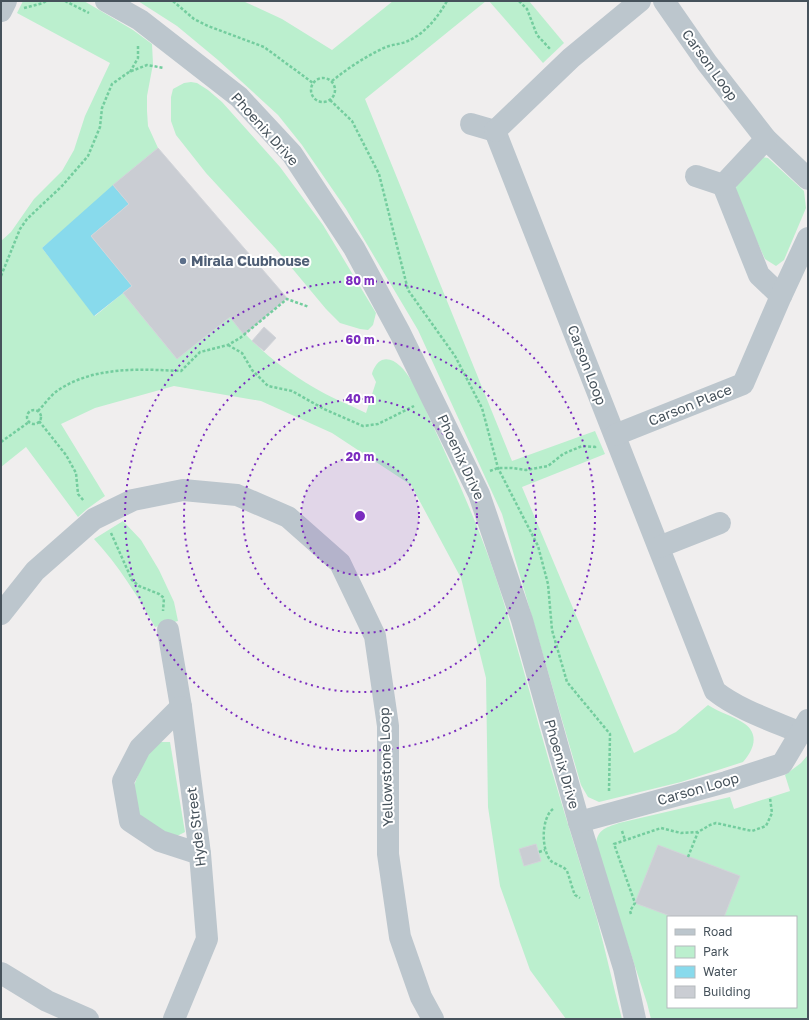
<svg xmlns="http://www.w3.org/2000/svg" width="809" height="1020" font-family="'Golos Text',sans-serif">
	<rect width="100%" height="100%" fill="#f0eeee"/>
	<g fill="#bbefce" fill-rule="evenodd">
		<path d="M23,1H84L133,30L152,44L153,64L147,96V111L148,126L158,148L42,248L95,316L123,293L177,359L230,317C253,345 282,369 313,387C329,397 348,404 366,413L376,382L372,374C373,369 377,362 382,360C403,353 422,400 428,415C453,469 478,524 497,581C517,643 533,706 551,768C566,819 582,869 597,919C606,952 613,986 622,1019H566L530,970L500,886L488,807L486,678L461,578L411,485L332,433L261,401L174,386L95,408L61,424L105,496L87,509L78,517L26,447L1,467V241L11,232L34,199L62,171L74,150L85,116L110,63L17,13Z"/>
		<path d="M138,1H243L282,19L332,50L393,1H486L365,99L512,461L595,431L605,454L522,487L634,753L676,732L708,705C720,713 734,716 745,724C760,735 753,751 743,762L681,782L599,802L588,797L581,785L502,514L418,330L346,209L302,145L278,115L218,60L177,26Z"/>
		<polygon points="489,1 529,1 564,43 543,63"/>
		<polygon points="191,82 197,83 208,90 222,102 280,167 323,225 376,313 373,325 368,330 360,329 340,323 326,309 276,249 206,173 176,135 171,121 171,97 173,89 184,83"/>
		<polygon points="762,157 768,158 804,191 806,208 784,260 776,266 765,259 735,193 737,183"/>
		<path d="M123,521L141,540L159,570L174,602L178,621L155,627C138,596 118,565 94,539Z"/>
		<polygon points="160,742 170,742 185,832 173,838 138,818 130,796 145,757"/>
		<path d="M807,756L808,1019H651L647,1003L596,847C596,830 605,828 619,823L730,797L734,809L790,791L785,775L801,763ZM668,917H796V1007H668Z"/>
	</g>
	<polygon fill="#88daec" points="113,185 129,204 91,236 132,286 94,316 42,248"/>
	<g fill="#cacdd3" stroke="#d2d4d9">
		<polygon points="158,148 287,298 244,335 230,317 177,359 123,293 132,286 91,236 129,204 113,185"/>
		<polygon points="264,327 276,338 264,351 252,341"/>
		<polygon points="536,844 541,861 524,866 519,849"/>
		<polygon points="658,845 740,876 724,917 673,917 635,903"/>
	</g>
	<g fill="none" stroke-linecap="round" stroke-linejoin="round">
		<g stroke="#73cd9e" stroke-width="2.5" stroke-dasharray="3 2" stroke-linecap="butt">
			<polyline points="65,1 89,13"/>
			<polyline points="173,1 194,19 208,26 264,47 313,83"/>
			<polyline points="519,1 527,9 537,35 551,50"/>
			<polyline points="24,8 43,3 46,1"/>
			<polyline points="130,72 138,58 138,45"/>
			<circle cx="323" cy="90" r="12"/>
			<path d="M332,81C348,68 366,56 386,47C394,44 403,44 410,40C426,32 438,17 447,1"/>
			<polyline points="330,100 352,121 379,174 408,290 455,356 482,408 498,468 538,546 548,584 552,630 567,682 610,734 609,792"/>
			<polyline points="1,276 20,229 27,219 62,186 88,156 100,127 102,108 112,84 129,72 147,65 164,68"/>
			<polyline points="228,345 242,353 252,370 268,386 292,391 324,409 363,426 378,424 414,406"/>
			<circle cx="34" cy="417" r="7"/>
			<path d="M38,411C44,405 50,396 57,391C93,366 140,369 181,371L200,352L228,345L240,338L287,299L309,307"/>
			<polyline points="39,421 66,455 76,473 78,494 84,501"/>
			<polyline points="1,442 29,422"/>
			<polyline points="490,471 498,468 512,468 526,470 548,466 563,454 582,446 595,447 597,445"/>
			<polyline points="111,533 132,580 139,586 159,594 164,598 163,611"/>
			<path d="M553,809C541,818 541,850 551,861C556,865 564,866 567,871C570,879 572,888 575,895L580,898"/>
			<polyline points="622,831 625,840"/>
			<polyline points="539,852 545,850"/>
			<polyline points="688,857 698,832"/>
			<polyline points="631,914 630,911 635,903 614,844 661,828 681,833 698,832 710,825 716,823 752,831 766,826 772,813 770,798"/>
		</g>
		<g stroke="#bcc6cd" stroke-width="22">
			<polyline points="106,1 140,20 239,97 292,154 354,248 400,333 479,494 522,620 579,822 624,968 635,1019"/>
			<polyline points="664,1 707,63 766,139 808,179"/>
			<polyline points="1,11 6,1"/>
			<polyline points="471,124 495,131"/>
			<path d="M495,131L715,691C739,710 773,721 801,733"/>
			<polyline points="495,131 571,58 640,1"/>
			<polyline points="766,139 723,185 759,275 781,296"/>
			<polyline points="696,176 723,185"/>
			<polyline points="615,435 743,384 781,296 808,238"/>
			<polyline points="659,547 720,523"/>
			<polyline points="1,614 35,571 94,519 133,500 183,490 237,495 288,517 340,563 375,636 388,726 388,854 400,937 421,997 433,1019"/>
			<polyline points="168,630 181,707 200,854 207,939 174,1019"/>
			<polyline points="181,707 140,748 123,781 130,821 160,841 200,854"/>
			<polyline points="579,822 726,782 782,764 808,720"/>
			<polyline points="1,973 47,1001 88,1019"/>
		</g>
	</g>
	<circle cx="360" cy="516" r="59" fill="#7b2cbf" fill-opacity=".12"/>
	<g fill="none" stroke="#7b2cbf" stroke-width="2" stroke-dasharray="2 4">
		<circle cx="360" cy="516" r="59"/>
		<circle cx="360" cy="516" r="117"/>
		<circle cx="360" cy="516" r="176"/>
		<circle cx="360" cy="516" r="235"/>
	</g>
	<circle fill="#5c6f8a" stroke="#fff" stroke-width="1.5" cx="183" cy="261" r="4"/>
	<g text-anchor="middle" stroke-width="4" stroke-linejoin="round" paint-order="stroke">
		<g font-size="14" fill="#46525b" stroke="#fff">
			<text transform="translate(710 65) rotate(54)" y="5">Carson Loop</text>
			<text transform="translate(265 129) rotate(48)" y="5">Phoenix Drive</text>
			<text transform="translate(587 365) rotate(69)" y="5">Carson Loop</text>
			<text transform="translate(690 405) rotate(-22)" y="5">Carson Place</text>
			<text transform="translate(461 457) rotate(65)" y="5">Phoenix Drive</text>
			<text transform="translate(562 764) rotate(74)" y="5">Phoenix Drive</text>
			<text transform="translate(386 767) rotate(-92)" y="5">Yellowstone Loop</text>
			<text transform="translate(698 789) rotate(-16)" y="5">Carson Loop</text>
			<text transform="translate(196 827) rotate(-97)" y="5">Hyde Street</text>
		</g>
		<g font-size="14" font-weight="bold" fill="#4e5e75" stroke="#fff" text-anchor="start">
			<text x="191" y="266">Mirala Clubhouse</text>
		</g>
	</g>
	<circle cx="360" cy="516" r="6" fill="#7b2cbf" stroke="#fff" stroke-width="2"/>
	<g font-size="12" text-anchor="middle" font-weight="bold" fill="#7b2cbf" stroke="#fff" stroke-width="4" stroke-linejoin="round" paint-order="stroke">
		<text x="360" y="285">80 m</text>
		<text x="360" y="344">60 m</text>
		<text x="360" y="403">40 m</text>
		<text x="360" y="461">20 m</text>
	</g>
	<rect width="809" height="1020" fill="none" stroke="#46525b" stroke-width="4"/>
	<rect x="667" y="916" width="130" height="92" fill="#ffffff" stroke="#b5babd"/>
	<rect x="675" y="929" width="20" height="6" fill="#bcc6cd" stroke="#b5babd"/>
	<text x="703" y="936" font-size="12" fill="#46525b">Road</text>
	<rect x="675" y="946" width="20" height="12" fill="#bbefce" stroke="#b5babd"/>
	<text x="703" y="956" font-size="12" fill="#46525b">Park</text>
	<rect x="675" y="966" width="20" height="12" fill="#88daec" stroke="#b5babd"/>
	<text x="703" y="976" font-size="12" fill="#46525b">Water</text>
	<rect x="675" y="986" width="20" height="12" fill="#cacdd3" stroke="#b5babd"/>
	<text x="703" y="996" font-size="12" fill="#46525b">Building</text>
</svg>
